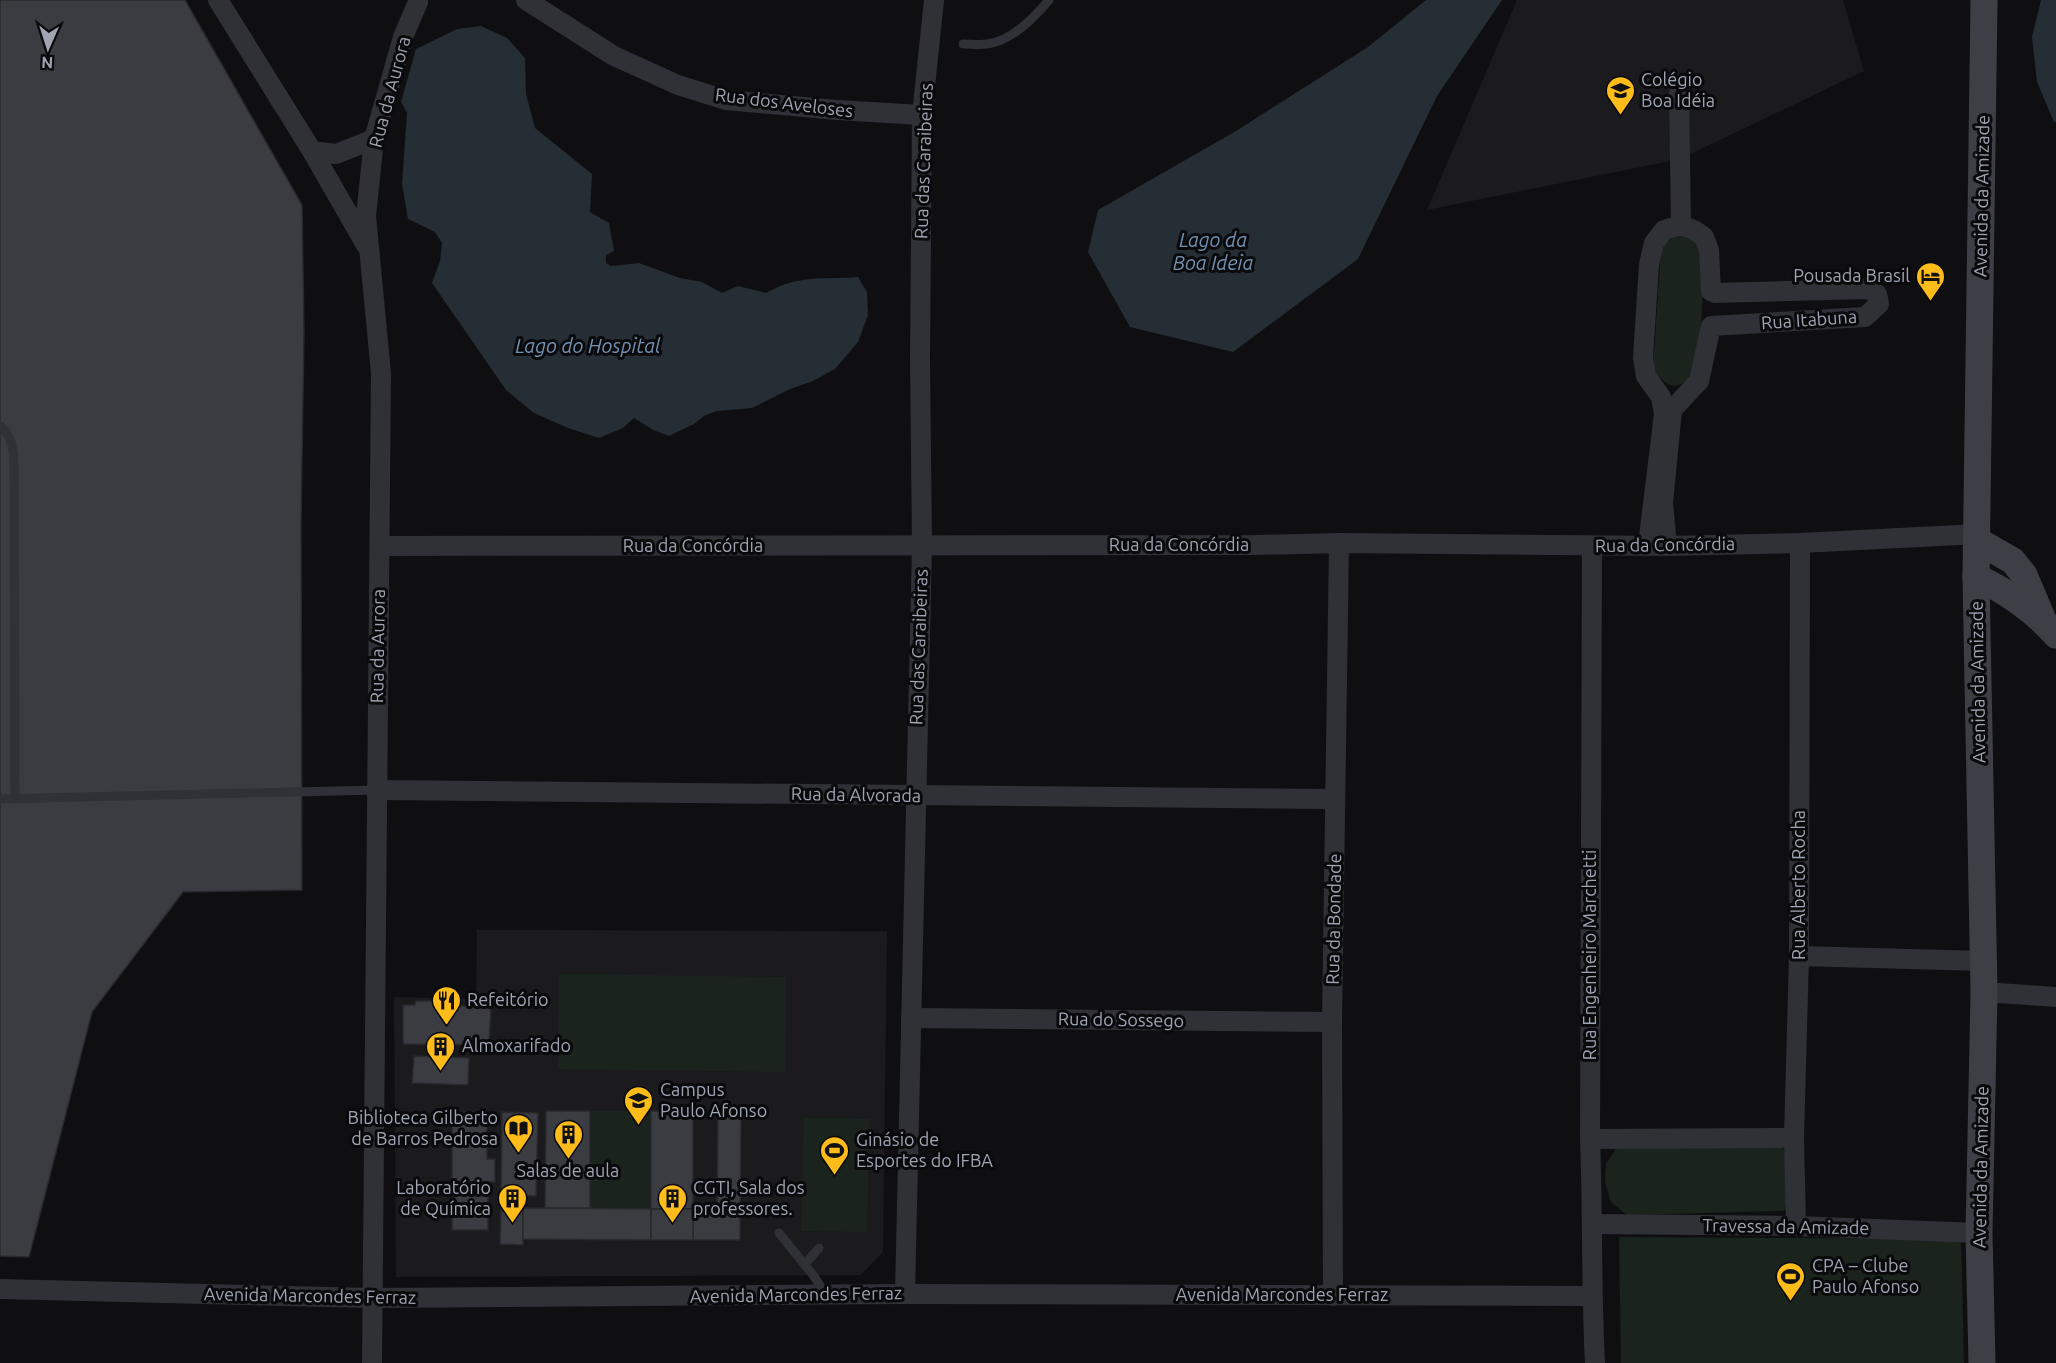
<svg xmlns="http://www.w3.org/2000/svg" width="2056" height="1363" font-family="Ubuntu,sans-serif">
	<rect width="100%" height="100%" fill="#0f0f11"/>
	<g fill="#1b1b1e">
		<polygon points="1517,0 1843,0 1864,71 1680,159 1427,210"/>
		<polygon points="477,930 887,931 883,1252 861,1275 396,1277 394,997 476,999"/>
	</g>
	<g fill="#1b231d">
		<path d="M1678,235C1694,235 1698,244 1705,256L1698,373C1678,388 1671,392 1653,370L1661,248L1665,242Z"/>
		<polygon points="559,974 786,977 785,1072 558,1069"/>
		<polygon points="590,1111 651,1111 651,1209 590,1208"/>
		<polygon points="804,1118 869,1119 867,1232 801,1231"/>
		<polygon points="1778,1144 1787,1152 1790,1194 1784,1211 1627,1215 1611,1202 1605,1183 1606,1164 1617,1147"/>
		<polygon points="1619,1237 1961,1239 1964,1363 1621,1363"/>
	</g>
	<g fill="#252d35">
		<polygon points="1426,0 1502,0 1437,96 1358,259 1233,352 1130,327 1088,252 1098,210 1236,131 1368,47"/>
		<polygon points="2041,0 2056,0 2056,122 2054,122 2037,82 2032,37"/>
		<path d="M481,26L507,38L525,58L526,94L535,128L592,174L590,212L609,223L614,251L606,255V263L611,266L639,263L680,278L702,282L722,293L738,286L766,293C799,274 822,280 858,277L867,292L868,315L858,342L835,369L813,381L790,389L752,408L717,411L704,416L694,424L669,436L653,430L634,418L623,428L599,438L568,428L534,413L506,390L432,283L440,261L442,243L435,232L408,219L402,184L407,113L401,102L416,49L457,29Z"/>
	</g>
	<g fill="#3b3c41" stroke="#29292d" stroke-width="1.5">
		<polygon points="0,0 185,0 302,205 304,332 301,522 302,890 183,892 92,1012 29,1257 0,1256"/>
		<polygon points="416,1001 455,1001 455,1006 491,1006 489,1045 403,1044 403,1005 415,1005"/>
		<polygon points="414,1056 469,1058 468,1085 412,1083"/>
		<polygon points="546,1111 590,1111 590,1208 545,1208"/>
		<rect x="651" y="1111" width="42" height="98"/>
		<polygon points="452,1112 487,1112 487,1159 495,1159 495,1182 488,1182 488,1230 452,1230"/>
		<polygon points="502,1112 538,1113 536,1196 501,1195"/>
		<polygon points="718,1114 741,1114 740,1240 693,1240 693,1209 717,1209"/>
		<polygon points="501,1208 523,1208 523,1245 500,1244"/>
		<polygon points="523,1208 651,1209 651,1240 523,1239"/>
		<rect x="651" y="1209" width="42" height="31"/>
	</g>
	<g fill="none" stroke-linecap="round" stroke-linejoin="round">
		<g stroke="#303136" stroke-width="9">
			<path d="M963,44C971,44 980,45 987,44C1012,41 1034,18 1049,0"/>
			<path d="M0,426C12,434 14,452 14,466L15,799"/>
			<polyline points="0,799 376,790"/>
			<polyline points="779,1233 813,1275 825,1293"/>
			<polyline points="805,1264 819,1248"/>
		</g>
		<g stroke="#303136" stroke-width="20">
			<polyline points="218,0 312,151 336,154 374,139"/>
			<polyline points="526,0 614,56 678,85 726,100 837,110 922,115"/>
			<polyline points="1679,93 1681,225"/>
			<polyline points="312,151 366,245"/>
			<polyline points="1648,545 1664,414 1661,397 1646,376 1643,358 1649,264 1654,243 1664,230 1681,225 1694,230 1704,237 1709,250 1711,291 1715,293 1868,289 1877,294 1879,304 1865,317 1711,326 1699,381 1672,410 1663,503 1667,546"/>
			<polyline points="380,546 1255,545 1339,543 1667,546 1800,543 1978,534"/>
			<path d="M1592,546L1590,1139C1593,1213 1591,1288 1595,1363"/>
			<polyline points="376,790 1335,799"/>
			<polyline points="1799,956 1984,961"/>
			<polyline points="1984,992 2056,997"/>
			<polyline points="911,1018 1332,1022"/>
			<polyline points="1590,1139 1794,1138"/>
			<polyline points="1593,1224 1796,1226 1979,1233"/>
			<polyline points="1796,1226 1794,1138 1799,956 1800,543"/>
			<polyline points="0,1289 372,1298 905,1294 1592,1296"/>
			<polyline points="905,1294 922,546 920,359 922,115 934,0"/>
			<polyline points="1333,1296 1332,1022 1339,543"/>
			<polyline points="372,1363 381,373 366,216 374,139 403,37 418,2"/>
		</g>
		<g stroke="#3e3f46" stroke-width="27">
			<polyline points="1978,541 2013,561 2024,575 2043,620"/>
			<path d="M1976,577C2005,590 2035,611 2056,635"/>
			<polyline points="1982,1363 1979,1233 1984,992 1976,577 1984,0"/>
		</g>
	</g>
	<defs>
		<symbol id="school-pin" viewBox="-11 -11 22 30"><path d="M0 17L-7.5 6A9.5 9.5 0 1 1 7.5 6Z" fill="#febc1a" stroke="#0a0a0c"/><path d="M0-5L7-2L0 1L-7-2ZM-4 1L0 2.5L4 1V4Q0 6-4 4Z" fill="#111"/></symbol>
		<symbol id="hotel-pin" viewBox="-11 -11 22 30"><path d="M0 17L-7.5 6A9.5 9.5 0 1 1 7.5 6Z" fill="#febc1a" stroke="#0a0a0c"/><path d="M-6-4.5h1.5V1H6V5H4.5V3h-9V5H-6ZM-4 0a1.8 1.8 0 1 1 3.6 0ZM.5 0V-2.5h3Q6-2.5 6 0Z" fill="#111"/></symbol>
		<symbol id="restaurant-pin" viewBox="-11 -11 22 30"><path d="M0 17L-7.5 6A9.5 9.5 0 1 1 7.5 6Z" fill="#febc1a" stroke="#0a0a0c"/><path d="M-5-6h1v4h1v-4h1v4h1v-4h1v5L-1.5 .5V6h-2V.5L-5-1ZM5-6V6H3V1.5H1.5Q1.5-4 5-6Z" fill="#111"/></symbol>
		<symbol id="building-pin" viewBox="-11 -11 22 30"><path d="M0 17L-7.5 6A9.5 9.5 0 1 1 7.5 6Z" fill="#febc1a" stroke="#0a0a0c"/><path d="M-4-6H4V6H1V3H-1V6H-4ZM-2.5-4.3h1.7v1.8h-1.7ZM.8-4.3h1.7v1.8H.8ZM-2.5-1h1.7V.8h-1.7ZM.8-1h1.7V.8H.8Z" fill="#111"/></symbol>
		<symbol id="university-pin" viewBox="-11 -11 22 30"><path d="M0 17L-7.5 6A9.5 9.5 0 1 1 7.5 6Z" fill="#febc1a" stroke="#0a0a0c"/><path d="M0-5L7-2L0 1L-7-2ZM-4 1L0 2.5L4 1V4Q0 6-4 4Z" fill="#111"/></symbol>
		<symbol id="library-pin" viewBox="-11 -11 22 30"><path d="M0 17L-7.5 6A9.5 9.5 0 1 1 7.5 6Z" fill="#febc1a" stroke="#0a0a0c"/><path d="M-6-4Q-3-5.5-.7-3.5V5Q-3 3-6 4ZM6-4Q3-5.5 .7-3.5V5Q3 3 6 4Z" fill="#111"/></symbol>
		<symbol id="stadium-pin" viewBox="-11 -11 22 30"><path d="M0 17L-7.5 6A9.5 9.5 0 1 1 7.5 6Z" fill="#febc1a" stroke="#0a0a0c"/><path d="M0-5a6.5 5 0 1 0 0 10a6.5 5 0 1 0 0-10ZM-3.5-1.8h7v3.6h-7Z" fill="#111"/></symbol>
	</defs>
	<g fill-rule="evenodd">
		<use href="#school-pin" x="1604" y="74" width="33" height="45"/>
		<use href="#hotel-pin" x="1914" y="260" width="33" height="45"/>
		<use href="#restaurant-pin" x="430" y="984" width="33" height="45"/>
		<use href="#building-pin" x="424" y="1030" width="33" height="45"/>
		<use href="#university-pin" x="622" y="1084" width="33" height="45"/>
		<use href="#library-pin" x="502" y="1112" width="33" height="45"/>
		<use href="#building-pin" x="552" y="1118" width="33" height="45"/>
		<use href="#stadium-pin" x="818" y="1134" width="33" height="45"/>
		<use href="#building-pin" x="496" y="1182" width="33" height="45"/>
		<use href="#building-pin" x="656" y="1182" width="33" height="45"/>
		<use href="#stadium-pin" x="1774" y="1260" width="33" height="45"/>
	</g>
	<g text-anchor="middle" stroke-width="6" stroke-linejoin="round" paint-order="stroke">
		<g font-size="18" fill="#9fa4b3" stroke="#0a0a0c" text-anchor="start">
			<text x="1641" y="86">Colégio<tspan x="1641" dy="21">Boa Idéia</tspan></text>
			<text x="1910" y="282" text-anchor="end">Pousada Brasil</text>
			<text x="467" y="1006">Refeitório</text>
			<text x="462" y="1052">Almoxarifado</text>
			<text x="660" y="1096">Campus<tspan x="660" dy="21">Paulo Afonso</tspan></text>
			<text x="498" y="1124" text-anchor="end">Biblioteca Gilberto<tspan x="498" dy="21">de Barros Pedrosa</tspan></text>
			<text x="856" y="1146">Ginásio de<tspan x="856" dy="21">Esportes do IFBA</tspan></text>
			<text x="568" y="1177" text-anchor="middle">Salas de aula</text>
			<text x="491" y="1194" text-anchor="end">Laboratório<tspan x="491" dy="21">de Química</tspan></text>
			<text x="693" y="1194">CGTI, Sala dos<tspan x="693" dy="21">professores.</tspan></text>
			<text x="1812" y="1272">CPA – Clube<tspan x="1812" dy="21">Paulo Afonso</tspan></text>
		</g>
		<g font-size="18" fill="#9fa4b3" stroke="#0a0a0c">
			<text transform="translate(390 92) rotate(-75)" y="6">Rua da Aurora</text>
			<text transform="translate(784 103) rotate(7)" y="6">Rua dos Aveloses</text>
			<text transform="translate(924 161) rotate(-88)" y="6">Rua das Caraibeiras</text>
			<text transform="translate(1982 196) rotate(-89)" y="6">Avenida da Amizade</text>
			<text transform="translate(1809 320) rotate(-4)" y="6">Rua Itabuna</text>
			<text x="1179" y="551">Rua da Concórdia</text>
			<text transform="translate(1665 545) rotate(-1)" y="6">Rua da Concórdia</text>
			<text x="693" y="552">Rua da Concórdia</text>
			<text transform="translate(378 646) rotate(-89)" y="6">Rua da Aurora</text>
			<text transform="translate(919 647) rotate(-88)" y="6">Rua das Caraibeiras</text>
			<text transform="translate(1978 682) rotate(-91)" y="6">Avenida da Amizade</text>
			<text transform="translate(856 795) rotate(1)" y="6">Rua da Alvorada</text>
			<text transform="translate(1799 885) rotate(-90)" y="6">Rua Alberto Rocha</text>
			<text transform="translate(1334 919) rotate(-89)" y="6">Rua da Bondade</text>
			<text transform="translate(1590 955) rotate(-90)" y="6">Rua Engenheiro Marchetti</text>
			<text transform="translate(1121 1020) rotate(1)" y="6">Rua do Sossego</text>
			<text transform="translate(1981 1167) rotate(-89)" y="6">Avenida da Amizade</text>
			<text transform="translate(1786 1227) rotate(1)" y="6">Travessa da Amizade</text>
			<text transform="translate(796 1295) rotate(-1)" y="6">Avenida Marcondes Ferraz</text>
			<text x="1282" y="1301">Avenida Marcondes Ferraz</text>
			<text transform="translate(310 1296) rotate(1)" y="6">Avenida Marcondes Ferraz</text>
		</g>
		<g font-size="20" font-style="italic" fill="#7391b1" stroke="#0a0a0c">
			<text x="1213" y="247">Lago da<tspan x="1213" dy="23">Boa Ideia</tspan></text>
			<text x="588" y="353">Lago do Hospital</text>
		</g>
	</g>
	<g transform="translate(48 48) rotate(183)" stroke="#0a0a0c" stroke-width="4.5" paint-order="stroke">
	<path d="M0-4.5L10 22L0 15L-10 22Z" fill="#9fa4b3"/>
	<text y="-9" font-size="16" font-weight="bold" text-anchor="middle" fill="#9fa4b3">N</text>
	</g>
</svg>
